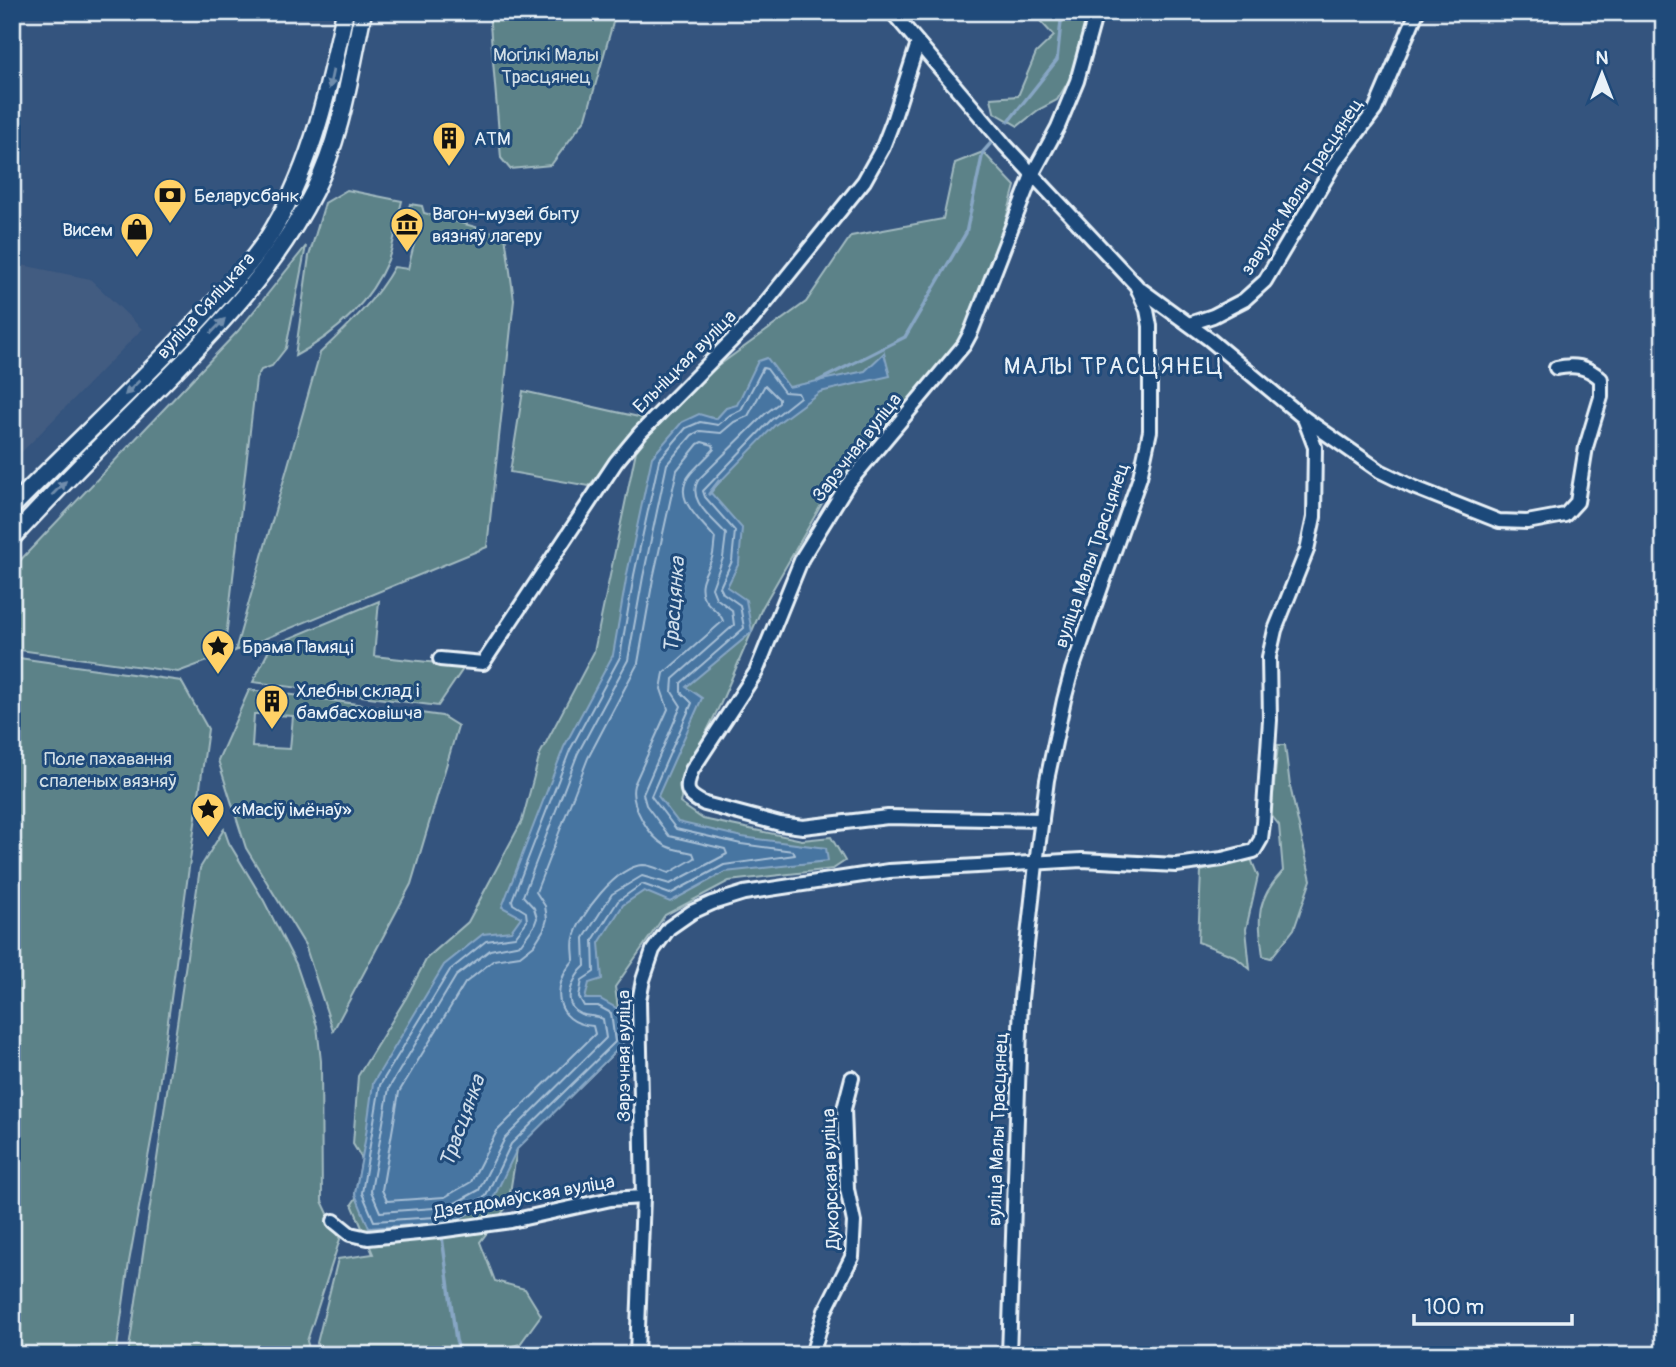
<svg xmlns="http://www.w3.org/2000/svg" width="1676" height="1367" font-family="Pangolin,sans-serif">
	<rect width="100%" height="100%" fill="#34547e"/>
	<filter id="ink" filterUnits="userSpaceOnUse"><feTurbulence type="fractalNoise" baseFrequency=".0143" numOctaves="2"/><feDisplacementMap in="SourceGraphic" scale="14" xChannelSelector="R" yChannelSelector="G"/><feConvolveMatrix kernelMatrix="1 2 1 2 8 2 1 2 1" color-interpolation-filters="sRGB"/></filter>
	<g filter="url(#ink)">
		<polygon fill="#435c81" points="12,263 90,279 142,329 12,462"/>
		<g fill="#5c8288" stroke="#a2bac0" stroke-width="2">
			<polygon points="489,12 616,12 586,118 551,165 510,169 501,158"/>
			<polygon points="1032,12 1090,12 1077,50 1076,69 1057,100 1038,110 1018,126 994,112 991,98 1018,96 1036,53 1054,36"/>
			<polygon points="983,152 1015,186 1000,241 976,309 958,342 824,500 762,608 720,705 686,773 680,803 703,819 802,840 831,837 845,861 833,869 729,881 665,915 615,987 623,1044 517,1149 508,1205 480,1242 495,1281 525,1289 541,1315 520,1344 476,1355 320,1355 317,1343 338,1259 373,1254 352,1204 356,1198 355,1194 362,1159 353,1144 358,1076 406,998 427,958 468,922 522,821 540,754 594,652 636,451 685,390 806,302 851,236 943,219 955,163"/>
			<path d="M347,190L402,201C397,220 395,242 388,260C369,304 336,334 295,356L309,256L325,203Z"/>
			<path d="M410,204L422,206L424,213L505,235L514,300L487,547L235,651L320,353C348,326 375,301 394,267L408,269L415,240L401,238Z"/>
			<polygon points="306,246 286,348 272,366 261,370 256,379 224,655 178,672 12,649 12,569 238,331"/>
			<polygon points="523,391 643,418 589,486 510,472"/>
			<polygon points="379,601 374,656 465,666 438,706 253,682 271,646"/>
			<polygon points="12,657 181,681 208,729 153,1130 129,1262 116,1355 12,1355"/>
			<polygon points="249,690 273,693 272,714 254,714 252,747 290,749 293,716 276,715 278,693 442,716 458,726 411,884 333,1031 305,945 246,848 218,760"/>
			<path d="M1278,745H1285L1290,786L1311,880L1294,929L1271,958L1263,956C1258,917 1255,901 1283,871L1279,825L1271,815Z"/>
			<polygon points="224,829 229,843 264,901 296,964 317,1026 321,1061 322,1201 340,1239 307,1341 311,1355 128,1355 200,868"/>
			<polygon points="1251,859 1258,876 1246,929 1250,969 1234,956 1198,942 1201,871"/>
		</g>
		<polygon fill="#4674a1" stroke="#87a6c4" stroke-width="2" points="884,353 890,376 820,392 775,425 710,492 742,528 739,563 727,587 746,600 752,632 686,687 702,698 658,796 678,822 742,837 826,848 828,861 725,872 670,902 644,891 623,905 599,943 602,979 589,983 585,999 600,999 618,1009 623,1044 517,1149 492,1201 453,1222 369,1228 355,1194 365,1141 373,1083 444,965 483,934 511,931 521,917 502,907 564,747 613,655 627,574 652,457 682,422 699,414 716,419 726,408 737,405 758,361 767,358 789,387 865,371"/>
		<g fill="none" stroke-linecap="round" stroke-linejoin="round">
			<g stroke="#a7bfd5" stroke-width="2">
				<polygon points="763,368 767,369 784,392 798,393 800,397 771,420 703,491 705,497 735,531 732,561 720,587 723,593 740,605 744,628 681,683 681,692 692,703 651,796 676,829 741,844 793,851 795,855 724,865 670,894 642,884 618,901 593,940 594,972 582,980 579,997 584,1006 598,1006 611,1013 615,1042 511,1144 486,1196 451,1216 374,1221 362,1193 380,1085 450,970 486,941 515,937 527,921 526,912 513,904 512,900 570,750 620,657 634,575 659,460 686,428 700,422 718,425 730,415 741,410"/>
				<path d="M765,385L779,399V403L765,414L699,479C685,500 714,519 726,534L723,558L712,588L716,598L732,610L734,625L673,679L672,692L681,706L643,794L646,805L669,836L725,849L727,854L670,884L642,876L612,894L584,938L585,966C574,975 559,1005 581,1014C589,1017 595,1015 603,1019L606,1038L505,1138L479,1190L448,1207L380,1212L371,1191L389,1088L456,976L490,950L521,944L534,926L537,918L534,908L523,896L578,753L628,660L643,577L667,464L692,435L700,431L721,433L734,422L748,416Z"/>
				<path d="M702,442L713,445L714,449C707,457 698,465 691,473C670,498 700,519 715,538C714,543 714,549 713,554C710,569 697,580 703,596C707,607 720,610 723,621L664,673L661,689L668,709L634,785C629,804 649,837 666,846C674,850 685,851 693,853L695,858L669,873C660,870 652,865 643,865C617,866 579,915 574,938C572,945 574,953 574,960C551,985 553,1023 593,1026L595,1034L497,1131L471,1182L445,1197L387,1201L382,1190L399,1092L465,983L494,960L520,956L534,945L544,929L547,919L545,906L536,892L588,758L638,663L653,579L677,470L698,444Z"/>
			</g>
			<g stroke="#87a6c4" stroke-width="3.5">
				<polyline points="1008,122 1057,60 1062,12"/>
				<polyline points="818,381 905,337 966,233 983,152 991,143"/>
				<polyline points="709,494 719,481"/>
				<polyline points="442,1237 456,1340 461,1355"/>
			</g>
			<defs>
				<g id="street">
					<polyline points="892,12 1005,145 1136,285 1147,310 1150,326 1150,431 1140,477 1072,670 1064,700 1047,780 1036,864 1021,999 1009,1355"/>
					<path d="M1139,288L1209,339L1304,418L1380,471L1413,487L1499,521L1527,522L1565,515L1577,502L1586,447L1601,397V379C1587,366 1574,364 1556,368"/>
					<polyline points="1189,324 1213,316 1244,300 1265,281 1335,163 1375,110 1417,12"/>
					<polyline points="440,659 483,663 616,462 640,433 751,321 864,181 883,147 893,121 918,43"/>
					<path d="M1042,820L888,817L803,827L780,824L705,804C686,795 684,790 692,770L756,672L802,558L847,485L964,345L971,332L1032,175L1058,127L1077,81L1096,12"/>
					<polyline points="334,1221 350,1234 368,1238 438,1231 511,1221 611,1199 643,1197"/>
					<polyline points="637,1355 643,1197 639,1001 643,980 653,950 669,928 692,912 712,903 744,893 889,871 1082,860 1176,865 1222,859 1254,851 1261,839 1263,823 1270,720 1269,657 1275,630 1307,550 1314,517 1315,447 1304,418"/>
					<polyline points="812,1355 825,1311 852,1257 854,1222 847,1189 844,1109 852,1078"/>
				</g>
				<g id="secondary">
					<path d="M12,507C77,441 145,379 207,311C231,284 256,259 274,228C313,161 329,87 345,12"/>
					<path d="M12,538C61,484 113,433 164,382C222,323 277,265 314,191C342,136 350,72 363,12"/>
				</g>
			</defs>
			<use href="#street" stroke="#e8f1f8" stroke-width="18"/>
			<use href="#secondary" stroke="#e8f1f8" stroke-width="21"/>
			<use href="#street" stroke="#1f4a7a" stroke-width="12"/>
			<use href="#secondary" stroke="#1f4a7a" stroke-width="16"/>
		</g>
		<defs><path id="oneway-solid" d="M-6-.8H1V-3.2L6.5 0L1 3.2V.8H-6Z" transform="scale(1.75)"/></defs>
		<g fill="#6f8dac">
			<use href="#oneway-solid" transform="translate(331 79) rotate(102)"/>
			<use href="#oneway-solid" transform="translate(218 326) rotate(-46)"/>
			<use href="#oneway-solid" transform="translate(132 388) rotate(135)"/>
			<use href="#oneway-solid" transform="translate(59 488) rotate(-45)"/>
		</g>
	</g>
	<defs>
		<symbol id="building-pin" viewBox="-11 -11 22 30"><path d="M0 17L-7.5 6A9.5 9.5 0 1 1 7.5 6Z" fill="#ffd166" stroke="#1f4a7a"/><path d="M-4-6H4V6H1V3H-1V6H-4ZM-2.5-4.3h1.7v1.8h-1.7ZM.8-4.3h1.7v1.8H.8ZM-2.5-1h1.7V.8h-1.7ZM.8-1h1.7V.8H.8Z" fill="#111"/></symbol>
		<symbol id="bank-pin" viewBox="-11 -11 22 30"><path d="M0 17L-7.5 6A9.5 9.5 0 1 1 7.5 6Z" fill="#ffd166" stroke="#1f4a7a"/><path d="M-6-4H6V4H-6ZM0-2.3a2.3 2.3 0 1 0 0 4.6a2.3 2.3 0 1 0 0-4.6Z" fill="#111"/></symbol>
		<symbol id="museum-pin" viewBox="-11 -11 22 30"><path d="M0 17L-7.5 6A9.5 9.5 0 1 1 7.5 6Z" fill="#ffd166" stroke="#1f4a7a"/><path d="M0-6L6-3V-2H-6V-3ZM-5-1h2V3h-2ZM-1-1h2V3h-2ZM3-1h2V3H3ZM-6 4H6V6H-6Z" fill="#111"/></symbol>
		<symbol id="shop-pin" viewBox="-11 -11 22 30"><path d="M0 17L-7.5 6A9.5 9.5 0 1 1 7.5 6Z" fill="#ffd166" stroke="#1f4a7a"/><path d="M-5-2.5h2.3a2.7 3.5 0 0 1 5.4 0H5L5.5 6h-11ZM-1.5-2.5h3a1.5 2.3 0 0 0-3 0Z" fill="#111"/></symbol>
		<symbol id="sight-pin" viewBox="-11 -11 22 30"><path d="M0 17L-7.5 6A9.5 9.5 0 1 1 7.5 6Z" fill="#ffd166" stroke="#1f4a7a"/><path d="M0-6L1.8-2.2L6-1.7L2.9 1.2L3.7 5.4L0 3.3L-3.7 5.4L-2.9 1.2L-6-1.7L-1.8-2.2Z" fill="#111"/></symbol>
	</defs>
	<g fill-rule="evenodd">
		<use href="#building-pin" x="430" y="119" width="38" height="52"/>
		<use href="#bank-pin" x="151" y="176" width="38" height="52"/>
		<use href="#museum-pin" x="388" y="205" width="38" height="52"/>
		<use href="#shop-pin" x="118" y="210" width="38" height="52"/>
		<use href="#sight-pin" x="199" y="627" width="38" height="52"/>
		<use href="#building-pin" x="253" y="682" width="38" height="52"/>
		<use href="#sight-pin" x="189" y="790" width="38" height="52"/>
	</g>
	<g text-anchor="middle" stroke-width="6" stroke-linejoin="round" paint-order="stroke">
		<g font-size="19" fill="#d3e0e7" stroke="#1f4a7a">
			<text x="546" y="61">Могілкі Малы<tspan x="546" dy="22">Трасцянец</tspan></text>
			<text x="108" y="765">Поле пахавання<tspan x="108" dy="22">спаленых вязняў</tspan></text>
		</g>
		<g font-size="19" fill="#e8f1f8" stroke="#1f4a7a" text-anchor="start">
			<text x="474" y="145">АТМ</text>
			<text x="194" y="202">Беларусбанк</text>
			<text x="432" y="220">Вагон-музей быту<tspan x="432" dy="22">вязняў лагеру</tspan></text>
			<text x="113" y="236" text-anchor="end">Висем</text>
			<text x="242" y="653">Брама Памяці</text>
			<text x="296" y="697">Хлебны склад і<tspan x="296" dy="22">бамбасховішча</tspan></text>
			<text x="232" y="816">«Масіў імёнаў»</text>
		</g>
		<g font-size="19" fill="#e8f1f8" stroke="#1f4a7a">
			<text transform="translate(1301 186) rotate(-57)" y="7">завулак Малы Трасцянец</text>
			<text transform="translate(205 305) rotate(-48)" y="7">вуліца Сяліцкага</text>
			<text transform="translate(684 361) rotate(-45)" y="7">Ельніцкая вуліца</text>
			<text transform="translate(856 447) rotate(-52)" y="7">Зарэчная вуліца</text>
			<text transform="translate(1091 555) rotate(-71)" y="7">вуліца Малы Трасцянец</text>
			<text transform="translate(623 1056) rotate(-90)" y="7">Зарэчная вуліца</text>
			<text transform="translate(997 1129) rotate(-88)" y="7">вуліца Малы Трасцянец</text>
			<text transform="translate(830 1179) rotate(-92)" y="7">Дукорская вуліца</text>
			<text transform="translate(524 1196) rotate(-10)" y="7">Дзетдомаўская вуліца</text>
		</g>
		<g font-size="21" font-style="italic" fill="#d0deeb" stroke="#1f4a7a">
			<text transform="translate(674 605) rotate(-86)" y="7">Трасцянка</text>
			<text transform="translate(462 1121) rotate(-70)" y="7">Трасцянка</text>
		</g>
		<g font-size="23" letter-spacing="2" fill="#e8f1f8" stroke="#1f4a7a">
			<text x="1114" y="374">МАЛЫ ТРАСЦЯНЕЦ</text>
		</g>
	</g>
	<rect width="1676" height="1367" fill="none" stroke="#1f4a7a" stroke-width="42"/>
	<rect x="21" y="21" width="1634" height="1325" fill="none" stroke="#e8f1f8" stroke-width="2.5" filter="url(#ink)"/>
	<g transform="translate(1602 74)" stroke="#1f4a7a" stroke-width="5" paint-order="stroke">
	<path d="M0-5L12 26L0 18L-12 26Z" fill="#e8f1f8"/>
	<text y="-10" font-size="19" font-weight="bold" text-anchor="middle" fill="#e8f1f8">N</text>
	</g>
	<path d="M1414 1314v10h158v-10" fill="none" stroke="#e8f1f8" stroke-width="3.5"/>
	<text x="1424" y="1314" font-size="21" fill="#e8f1f8" stroke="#1f4a7a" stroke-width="5" paint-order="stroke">100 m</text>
</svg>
